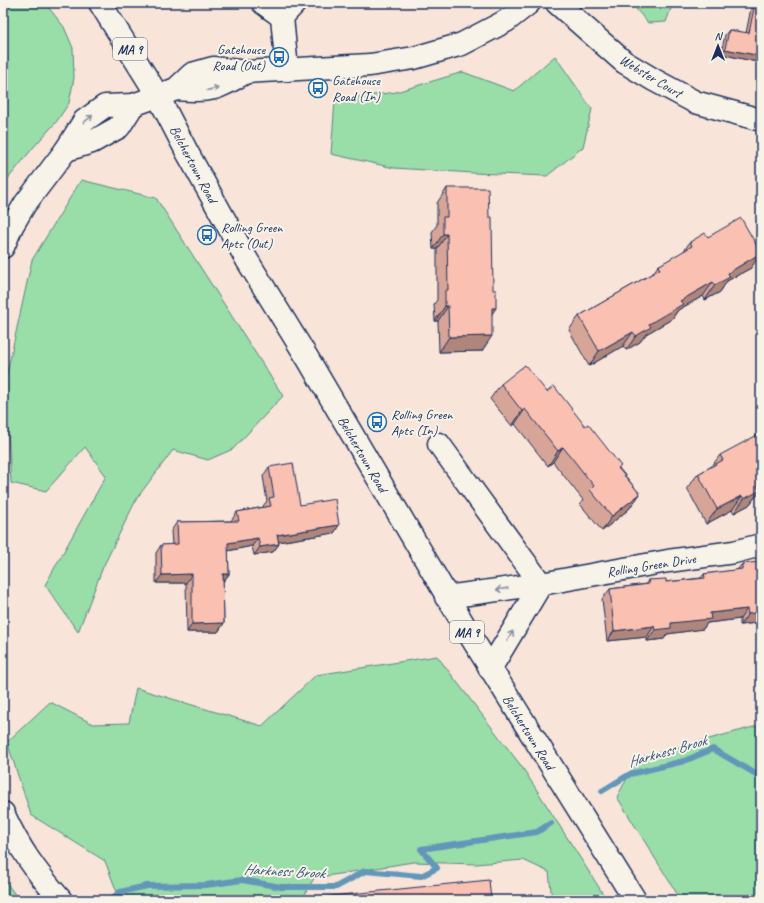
<svg xmlns="http://www.w3.org/2000/svg" width="764" height="903" font-family="Caveat,sans-serif">
	<rect width="100%" height="100%" fill="#f8e4d8"/>
	<filter id="ink" filterUnits="userSpaceOnUse"><feTurbulence type="fractalNoise" baseFrequency=".025" numOctaves="2"/><feDisplacementMap in="SourceGraphic" scale="8" xChannelSelector="R" yChannelSelector="G"/><feConvolveMatrix kernelMatrix="1 2 1 2 8 2 1 2 1" color-interpolation-filters="sRGB"/></filter>
	<g filter="url(#ink)">
		<g fill="#99dda8" stroke="#5a8683">
			<polygon points="3,3 45,3 64,27 73,48 74,78 69,103 57,121 32,149 3,185"/>
			<polygon points="631,3 673,3 666,22 648,23"/>
			<polygon points="555,56 592,109 583,147 547,176 473,173 394,168 331,154 335,100 396,92 463,72 514,91"/>
			<polygon points="81,180 156,198 283,396 233,449 208,460 173,450 137,498 103,567 78,632 45,585 106,476 85,447 46,491 11,483 5,382 32,260"/>
			<polygon points="437,656 522,767 607,900 552,900 549,872 523,860 476,864 413,862 314,878 302,900 120,900 105,861 31,815 7,742 50,702 93,724 129,723 136,688 262,726 316,675"/>
			<polygon points="761,725 761,900 681,900 617,797 638,758"/>
			<polygon points="3,878 19,900 3,900"/>
		</g>
		<g fill="none" stroke-linecap="round" stroke-linejoin="round">
			<g stroke="#6497b9" stroke-width="6">
				<polyline points="602,791 630,774 684,761 713,749 761,777"/>
				<polyline points="111,899 120,892 147,886 206,885 242,880 281,887 336,887 365,871 421,876 437,868 421,849 537,832 551,823"/>
			</g>
			<defs>
				<g id="minor">
					<polyline points="263,3 282,17 295,3"/>
					<polyline points="557,3 624,62 654,80 695,102 761,120"/>
					<polyline points="282,17 287,70"/>
					<path d="M176,89C211,92 216,90 246,72"/>
					<polyline points="66,150 92,142 119,127 133,105"/>
					<polyline points="3,247 12,226 25,204 66,150 84,121 105,106 133,105 158,96 176,89 192,74 213,68 246,72 370,65 414,58 462,44 506,21 529,3"/>
					<polyline points="439,444 541,584"/>
					<polyline points="446,597 541,584 668,561 734,552 761,545"/>
					<polyline points="490,669 541,584"/>
					<path d="M3,813C19,848 36,872 61,900"/>
				</g>
				<polyline id="highway" points="100,3 158,96 187,152 247,260 308,359 471,637 635,900"/>
			</defs>
			<use href="#minor" stroke="#1b2f5e" stroke-width="25"/>
			<use href="#highway" stroke="#1b2f5e" stroke-width="25"/>
			<use href="#minor" stroke="#f7f3e8" stroke-width="22"/>
			<use href="#highway" stroke="#f7f3e8" stroke-width="22"/>
		</g>
		<g fill="#d7a598" stroke="#1b2f5e">
			<polygon points="752,3 761,3 761,63 721,54 725,35 729,30 746,33"/>
			<polygon points="447,188 492,314 482,351 439,352 438,321 435,321 434,304 437,300 437,249 433,249 432,232 437,225 437,203"/>
			<polygon points="708,237 751,268 727,281 720,292 705,300 703,296 678,310 672,319 646,334 640,342 626,350 623,346 589,366 569,330 579,316 653,273 658,266 683,252 690,242"/>
			<polygon points="501,384 547,392 585,426 640,494 629,509 602,531 580,504 583,500 553,462 548,466 515,424 512,426 490,399"/>
			<polygon points="720,455 756,496 749,505 734,513 732,510 706,524 687,488 698,474 712,466"/>
			<polygon points="269,467 300,505 339,525 334,533 278,542 279,544 273,552 254,555 252,546 228,551 229,574 223,582 224,623 218,632 187,632 186,583 156,583 156,553 161,545 172,545 171,531 177,522 231,521 237,512 264,507 263,506 267,501 263,476"/>
			<polygon points="742,564 761,566 761,617 760,618 756,623 740,625 740,619 707,623 703,629 667,634 664,639 647,641 647,637 607,641 602,599 610,589 646,584 648,580 666,582 701,578 704,574 737,570"/>
		</g>
		<g fill="#af867c" stroke="#1b2f5e">
			<polygon points="725,49 761,56 761,63 721,54"/>
			<polygon points="443,234 447,234 437,249 433,249"/>
			<polygon points="761,253 751,268 727,281 720,292 705,300 715,285 728,273"/>
			<polygon points="713,282 703,296 678,310 672,319 646,334 640,342 626,350 636,336 649,324 680,301"/>
			<polygon points="445,306 448,306 438,321 435,321"/>
			<polygon points="492,308 496,308 486,323"/>
			<polygon points="633,332 623,346 589,366 599,351"/>
			<polygon points="492,336 482,351 439,352 449,337"/>
			<polygon points="525,409 515,424 512,426 522,411"/>
			<polygon points="563,447 553,462 548,466 558,451"/>
			<polygon points="761,484 761,493 756,496 749,505 734,513 744,499 757,486"/>
			<polygon points="640,494 629,509 602,531 612,516"/>
			<polygon points="742,496 732,510 706,524 717,509"/>
			<polygon points="339,525 334,533 271,543 277,535"/>
			<polygon points="258,538 252,546 222,552 228,543"/>
			<polygon points="279,544 273,552 254,555 260,547"/>
			<polygon points="192,574 186,583 156,583 162,575"/>
			<polygon points="223,574 229,574 223,582"/>
			<polygon points="747,609 740,619 707,623 703,629 667,634 664,639 647,641 655,630 671,623 710,613"/>
			<polygon points="761,611 761,617 760,618 756,623 740,625 748,614"/>
			<polygon points="224,623 218,632 187,632 192,624"/>
			<polygon points="654,626 647,637 607,641 614,631"/>
		</g>
		<g fill="#fac0b1" stroke="#1b2f5e">
			<polygon points="755,3 761,3 761,56 725,49 729,30 749,33"/>
			<polygon points="447,188 488,188 489,217 492,217 493,290 496,290 496,308 492,308 492,336 449,337 448,306 445,306 445,290 448,290 447,234 443,234 443,217 447,217"/>
			<polygon points="741,218 761,253 728,273 730,277 715,285 713,282 680,301 683,304 649,324 651,327 636,336 633,332 599,351 579,316 660,269 658,266 692,246 690,242 705,233 708,237"/>
			<polygon points="525,365 547,392 554,386 585,426 588,424 621,466 618,468 640,494 612,516 590,490 594,486 563,447 558,451 525,409 522,411 501,384"/>
			<polygon points="761,433 761,484 757,486 759,491 744,499 742,496 717,509 698,474 723,460 720,455"/>
			<polygon points="293,463 300,505 335,499 339,525 277,535 279,544 260,547 258,538 228,543 229,574 223,574 224,623 192,624 192,574 162,575 161,545 178,544 177,522 239,521 237,512 271,506 269,498 274,497 269,467"/>
			<polygon points="759,562 759,566 761,566 761,612 748,614 747,609 710,613 711,619 671,623 671,628 655,630 654,626 614,631 610,589 649,584 648,580 666,579 666,582 705,578 704,574 742,569 742,564"/>
			<polygon points="489,880 491,900 321,900 321,897"/>
		</g>
		<defs><path id="oneway-shaft" d="M-6 0H5M1.5-3L5.5 0L1.5 3" fill="none" stroke-width="1.6" stroke-linecap="round" stroke-linejoin="round"/></defs>
		<g stroke="#8991a3">
			<use href="#oneway-shaft" transform="translate(213 89) rotate(-13)"/>
			<use href="#oneway-shaft" transform="translate(88 119) rotate(-39)"/>
			<use href="#oneway-shaft" transform="translate(502 589) rotate(172)"/>
			<use href="#oneway-shaft" transform="translate(510 636) rotate(-59)"/>
		</g>
	</g>
	<defs>
		<symbol id="bus-ring" viewBox="-11 -11 22 22"><circle r="9.5" fill="#f7f3e8" stroke="#1f6fb2" stroke-width="1.5"/><path d="M-5-6H5V4H4V6H2V4H-2V6H-4V4H-5ZM-3.5-4V0h7V-4ZM-3.5 1.2v1.5H-2V1.2ZM2 1.2v1.5H3.5V1.2Z" fill="#1f6fb2"/></symbol>
	</defs>
	<g fill-rule="evenodd">
		<use href="#bus-ring" x="268" y="46" width="22" height="22"/>
		<use href="#bus-ring" x="307" y="77" width="22" height="22"/>
		<use href="#bus-ring" x="196" y="224" width="22" height="22"/>
		<use href="#bus-ring" x="366" y="411" width="22" height="22"/>
	</g>
	<g text-anchor="middle" stroke-width="4" stroke-linejoin="round" paint-order="stroke">
		<g fill="#f7f3e8" stroke="#5d6a87" stroke-width="1">
			<rect x="113" y="38" width="34" height="22" rx="3"/>
			<rect x="450" y="621" width="34" height="22" rx="3"/>
		</g>
		<g font-size="13" font-weight="bold" fill="#1b2f5e">
			<text x="130" y="54">MA 9</text>
			<text x="467" y="637">MA 9</text>
		</g>
		<g font-size="14" fill="#1b2f5e" stroke="#f7f3e8" text-anchor="start">
			<text x="265" y="54" text-anchor="end">Gatehouse<tspan x="265" dy="16">Road (Out)</tspan></text>
			<text x="332" y="85">Gatehouse<tspan x="332" dy="16">Road (In)</tspan></text>
			<text x="221" y="232">Rolling Green<tspan x="221" dy="16">Apts (Out)</tspan></text>
			<text x="391" y="419">Rolling Green<tspan x="391" dy="16">Apts (In)</tspan></text>
		</g>
		<g font-size="14" fill="#1b2f5e" stroke="#f7f3e8">
			<text transform="translate(651 76) rotate(31)" y="5">Webster Court</text>
			<text transform="translate(194 164) rotate(62)" y="5">Belchertown Road</text>
			<text transform="translate(363 454) rotate(60)" y="5">Belchertown Road</text>
			<text transform="translate(651 565) rotate(-9)" y="5">Rolling Green Drive</text>
			<text transform="translate(529 732) rotate(58)" y="5">Belchertown Road</text>
		</g>
		<g font-size="15" font-style="italic" fill="#33527c" stroke="#f7f3e8">
			<text transform="translate(667 751) rotate(-16)" y="5">Harkness Brook</text>
			<text transform="translate(284 871) rotate(3)" y="5">Harkness Brook</text>
		</g>
	</g>
	<rect width="764" height="903" fill="none" stroke="#f7f3e8" stroke-width="16"/>
	<rect x="8" y="8" width="748" height="887" fill="none" stroke="#1b2f5e" stroke-width="1.5" filter="url(#ink)"/>
	<g transform="translate(718 46)" stroke="#f7f3e8" stroke-width="3" paint-order="stroke">
	<path d="M0-3L7 15L0 10L-7 15Z" fill="#1b2f5e"/>
	<text y="-6" font-size="11" font-weight="bold" text-anchor="middle" fill="#1b2f5e">N</text>
	</g>
</svg>
